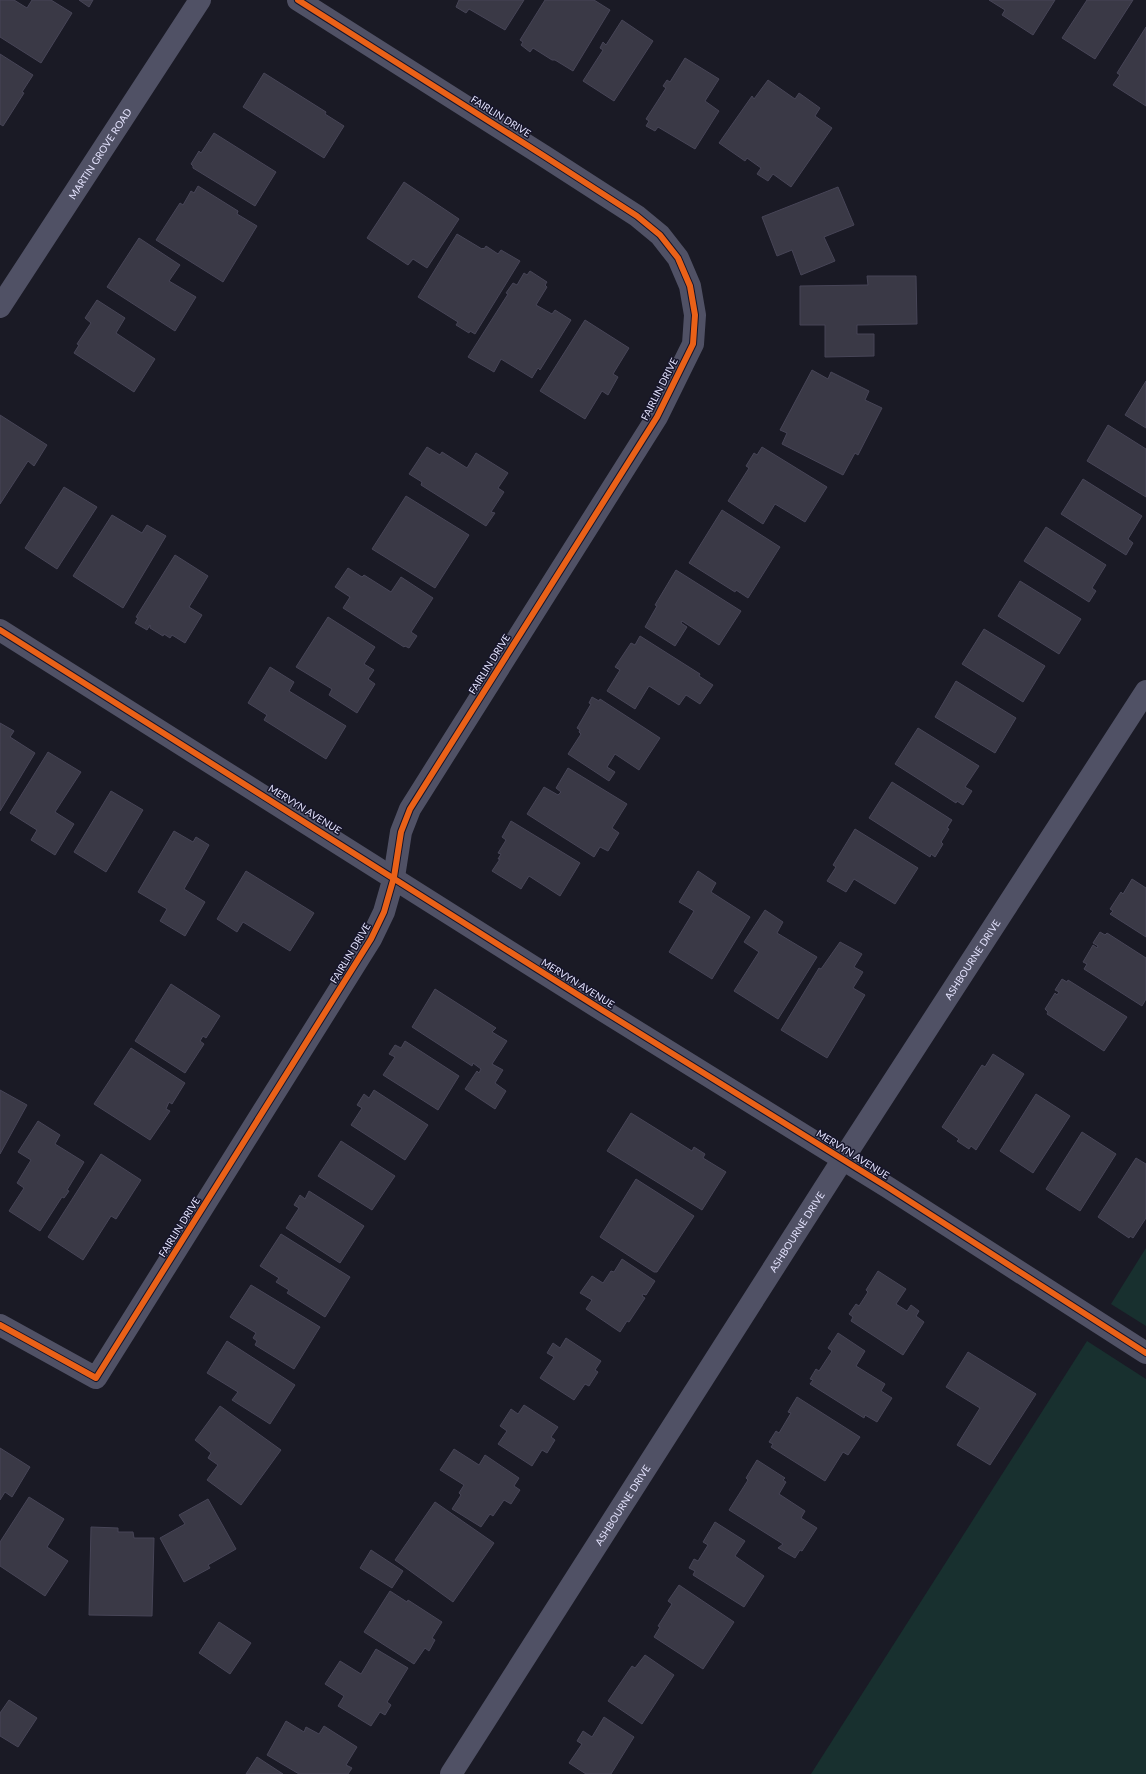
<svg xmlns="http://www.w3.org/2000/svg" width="1146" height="1774" font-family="Lato,sans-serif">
	<rect width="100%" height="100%" fill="#1a1a25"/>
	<g fill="#18302f">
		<polygon points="1146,1248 1146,1326 1111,1304"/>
		<polygon points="1087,1341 1146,1379 1146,1774 811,1774"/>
	</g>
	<g fill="#3a3946" stroke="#474557">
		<polygon points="0,0 14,0 27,8 32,0 51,0 72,13 41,63 0,37"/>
		<polygon points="79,0 93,0 89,7"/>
		<polygon points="459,0 524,0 505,30 469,9 466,13 456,7"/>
		<polygon points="545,0 594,0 610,10 573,71 555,60 552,60 533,48 530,52 521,45 523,42 520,40"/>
		<polygon points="989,0 1055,0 1033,35 1002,15 1005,10"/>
		<polygon points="1087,0 1133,0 1095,59 1062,38"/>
		<polygon points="622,20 653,41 614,101 583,81 603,50 600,48 603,42 606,45"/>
		<polygon points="1146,27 1146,106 1113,85 1120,75 1117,73"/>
		<polygon points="0,54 33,75 22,92 24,93 3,126 0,124"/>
		<polygon points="685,58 719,79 705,101 719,111 695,149 658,127 655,131 646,126 649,121 646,119 666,88 663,86 667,80 670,82"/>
		<polygon points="264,73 326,112 325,114 344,126 324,158 243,107"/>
		<polygon points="768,80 795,99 799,93 820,108 815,116 832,128 791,187 773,174 768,181 757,174 761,168 747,158 745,161 719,143 752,96 754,99"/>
		<polygon points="214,133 276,172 255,206 193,168 193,166 191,164 199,151 201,153"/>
		<polygon points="404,182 459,219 427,268 413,259 408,265 367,238"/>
		<polygon points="198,186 238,211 237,214 257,226 223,282 156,240 180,203 183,205 191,191 194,193"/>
		<polygon points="838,187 854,225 824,237 835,261 801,275 792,250 777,256 762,217"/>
		<polygon points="457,234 482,249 483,248 484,249 486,246 498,254 501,250 520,261 475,334 470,331 469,333 456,325 458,322 418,297"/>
		<polygon points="139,238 180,265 169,281 196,297 175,331 107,287"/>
		<polygon points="530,271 547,282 545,285 547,287 536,305 552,314 555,310 571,320 540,370 538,368 532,378 501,359 494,372 468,357 508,294 506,293 513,283 517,285 524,273 527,275"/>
		<polygon points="867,276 916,276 917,324 857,325 857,334 874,334 874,356 825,357 825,325 800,325 800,286 868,285"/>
		<polygon points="97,300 125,318 116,333 155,359 134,392 74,353 79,345 77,344 91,323 85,318"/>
		<polygon points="585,320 629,348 613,374 618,377 608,395 602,391 585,419 540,391"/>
		<polygon points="812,370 828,379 831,372 869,391 865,400 882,408 858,455 855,453 843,475 782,444 787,433 780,430"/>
		<polygon points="1146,381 1146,428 1125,415"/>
		<polygon points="0,415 47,445 34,466 28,461 0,504"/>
		<polygon points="1108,425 1146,449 1146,497 1087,461"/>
		<polygon points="427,447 440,455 442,452 467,468 476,453 508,473 498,488 504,492 491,512 495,513 486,526 421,485 422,482 409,474"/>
		<polygon points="762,447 827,487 805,522 775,504 763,524 728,501 749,468 746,466 754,453 757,455"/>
		<polygon points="1083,479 1142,516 1128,539 1133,543 1126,555 1061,514"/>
		<polygon points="64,487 97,507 57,569 25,548"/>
		<polygon points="406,496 469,535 435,588 372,549"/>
		<polygon points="722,510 780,547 748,598 736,590 735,592 689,563"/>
		<polygon points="112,515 142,533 147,525 166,536 123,608 73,576"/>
		<polygon points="1046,527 1106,565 1092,588 1096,591 1089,602 1024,561"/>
		<polygon points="175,555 208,576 189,607 202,615 185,643 172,635 170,638 164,634 163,636 150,628 150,625 147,630 135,623 138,618 136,617"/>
		<polygon points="348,568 362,577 364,575 391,592 401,577 433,598 411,632 417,636 409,648 405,646 404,647 343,608 350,597 335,587"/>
		<polygon points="676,570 741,611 719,645 682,621 681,623 687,627 675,646 645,627 657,606 655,605"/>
		<polygon points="1020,581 1081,619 1059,654 998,616"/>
		<polygon points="328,617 375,647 364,664 374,670 368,679 375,684 357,713 329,695 332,689 296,667"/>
		<polygon points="984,629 1045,666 1023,702 962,664"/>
		<polygon points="640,636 700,674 699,676 713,685 700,704 686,695 679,705 649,686 635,709 607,691 620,670 615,667 631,643 635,645"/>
		<polygon points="270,667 294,682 289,691 346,726 326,759 264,720 267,715 248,703"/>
		<polygon points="956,681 1016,718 995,753 935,717"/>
		<polygon points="592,697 599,701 600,699 660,738 639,770 615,754 607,767 615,772 609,781 568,754 581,734 579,732 580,730 577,728 591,704 589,703"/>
		<polygon points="0,723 14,731 10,737 35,753 0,811"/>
		<polygon points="918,728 979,766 965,787 972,791 963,805 957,801 956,803 895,764"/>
		<polygon points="48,752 81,772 55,812 74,824 55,855 31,840 37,830 10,813"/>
		<polygon points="568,768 627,804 612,828 619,833 608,851 600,847 594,857 527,814 544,787 558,795 561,792 556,788"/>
		<polygon points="892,782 952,820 947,828 949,829 941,842 943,844 935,857 931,854 930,857 869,818"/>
		<polygon points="111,791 143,810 106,872 74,852"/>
		<polygon points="511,821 580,863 560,896 529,876 521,889 492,871 500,859 498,859 501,854 498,853 506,840 502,837"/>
		<polygon points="855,829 918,868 895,904 854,879 846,892 827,881 836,867 833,865"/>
		<polygon points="174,831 193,842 196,837 209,845 184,889 205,902 185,936 160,921 167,909 138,892"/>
		<polygon points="246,871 314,913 290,951 243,922 237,932 217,919"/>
		<polygon points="698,871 716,883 711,892 750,917 712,979 669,952 694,911 679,902"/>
		<polygon points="1132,879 1146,888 1146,937 1110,914 1113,911 1110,909 1121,892 1123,894"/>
		<polygon points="765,910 783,922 777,933 817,957 778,1019 734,991 759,952 744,942"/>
		<polygon points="1100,932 1105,935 1107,933 1146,958 1146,999 1142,1006 1084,969 1087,964 1083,962 1093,945 1097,948 1098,946 1093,943"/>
		<polygon points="840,942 862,954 854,967 863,972 853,988 865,995 827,1058 781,1030 819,968 821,969"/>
		<polygon points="1062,979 1067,982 1068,980 1127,1017 1104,1051 1047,1014 1048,1012 1045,1009 1055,993 1057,995 1059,992 1055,990"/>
		<polygon points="171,984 220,1016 206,1038 203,1036 200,1041 204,1044 185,1073 135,1041"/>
		<polygon points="435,989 496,1028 492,1032 507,1041 492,1064 503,1070 495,1083 506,1091 495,1109 465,1089 477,1071 479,1073 481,1069 473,1063 472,1066 412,1027"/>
		<polygon points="405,1041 459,1076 438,1110 383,1075 395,1057 389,1054 395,1045 401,1048"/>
		<polygon points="131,1048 185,1083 172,1104 169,1102 166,1109 170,1111 150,1140 94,1104"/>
		<polygon points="993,1054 1024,1074 976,1150 971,1146 969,1149 957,1141 959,1139 942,1127 982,1065 985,1067"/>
		<polygon points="0,1090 27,1105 0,1154"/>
		<polygon points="374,1090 428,1125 405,1160 351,1125 362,1108 357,1105 364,1094 369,1098"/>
		<polygon points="1036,1094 1070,1116 1033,1173 1000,1151"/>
		<polygon points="631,1113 692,1151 694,1147 705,1154 703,1158 726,1172 702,1210 607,1151"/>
		<polygon points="38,1121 60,1135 55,1144 84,1162 67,1190 69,1191 64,1198 62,1197 40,1231 9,1211 24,1188 17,1183 31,1160 18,1152"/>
		<polygon points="1082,1132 1116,1154 1080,1211 1046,1189"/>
		<polygon points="341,1141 395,1176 372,1210 318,1176"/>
		<polygon points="101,1154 141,1180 116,1219 111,1216 83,1260 48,1237"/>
		<polygon points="1136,1158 1146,1164 1146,1218 1133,1238 1130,1236 1129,1238 1098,1217"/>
		<polygon points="636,1179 694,1216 657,1272 654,1272 600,1237"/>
		<polygon points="309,1191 364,1226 340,1263 286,1228 299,1208 294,1205 300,1195 305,1199"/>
		<polygon points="281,1234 350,1277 325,1317 287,1293 289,1290 276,1282 279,1278 260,1266"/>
		<polygon points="622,1259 655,1281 646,1295 643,1294 642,1296 645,1298 629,1322 627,1321 620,1332 586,1309 592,1300 580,1293 592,1276 603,1283 611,1271 614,1272"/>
		<polygon points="878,1271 906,1289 896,1304 907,1311 911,1305 919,1311 916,1316 924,1322 903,1355 851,1321 853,1317 849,1314 856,1304 859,1306 868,1292 866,1290"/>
		<polygon points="251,1285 320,1327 294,1369 255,1345 257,1341 253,1338 256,1333 230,1317"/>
		<polygon points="838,1333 865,1351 856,1366 885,1384 881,1391 892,1398 877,1422 865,1415 864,1418 810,1384 813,1380 810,1379 816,1369 819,1371 832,1351 828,1348"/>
		<polygon points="566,1338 601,1361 595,1370 598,1372 589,1386 585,1384 574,1400 540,1378 554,1357 547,1353 553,1343 560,1348"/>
		<polygon points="227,1341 295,1385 270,1424 232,1400 238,1392 207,1373"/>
		<polygon points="968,1352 1036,1394 990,1465 957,1445 980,1408 946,1387"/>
		<polygon points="797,1397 860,1437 848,1455 843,1452 825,1481 771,1447 773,1444 769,1442 776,1431 779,1433 791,1413 788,1412"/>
		<polygon points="524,1405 558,1427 551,1437 555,1440 547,1453 542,1450 532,1466 498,1444 507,1431 500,1426 511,1409 518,1414"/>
		<polygon points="220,1406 281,1450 241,1505 207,1480 218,1465 208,1458 211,1453 195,1440"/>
		<polygon points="0,1448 30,1467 12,1497 5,1492 0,1500"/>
		<polygon points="454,1449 479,1465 485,1455 519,1478 514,1486 520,1490 511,1504 504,1500 493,1516 490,1514 481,1527 452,1509 461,1495 459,1493 464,1485 440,1470"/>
		<polygon points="757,1460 785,1478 783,1480 786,1482 779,1494 805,1511 801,1518 817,1528 802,1551 800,1550 795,1558 778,1548 783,1544 729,1510 748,1480 746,1478"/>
		<polygon points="29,1497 64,1519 47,1547 68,1561 45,1596 0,1566 0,1542"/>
		<polygon points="208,1499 236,1549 208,1565 210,1568 184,1582 160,1538 185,1524 179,1515"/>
		<polygon points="435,1502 494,1543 453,1602 395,1560"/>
		<polygon points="715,1522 745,1541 735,1556 764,1576 744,1607 693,1575 695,1571 689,1568 694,1559 698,1561 708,1545 703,1542"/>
		<polygon points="91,1527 118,1528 118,1532 133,1532 134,1538 154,1538 152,1616 89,1615"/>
		<polygon points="371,1550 403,1571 392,1588 360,1568"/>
		<polygon points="679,1585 734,1622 703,1669 654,1637 660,1627 658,1626 672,1604 668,1601"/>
		<polygon points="390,1591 407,1602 408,1600 442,1622 432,1638 435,1640 429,1651 425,1648 414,1664 364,1632"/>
		<polygon points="219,1622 251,1643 230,1674 199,1653"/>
		<polygon points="376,1649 408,1668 387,1702 391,1705 385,1715 380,1712 371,1726 338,1706 344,1696 325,1684 340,1661 361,1674"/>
		<polygon points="645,1655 674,1675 642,1724 608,1701 632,1666 635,1668"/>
		<polygon points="9,1700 37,1718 18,1747 0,1736 0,1713"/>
		<polygon points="604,1717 634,1737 611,1774 586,1774 569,1763 582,1744 577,1741 583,1731 592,1737"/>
		<polygon points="286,1721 304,1732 306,1727 319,1734 324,1726 357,1747 346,1765 352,1768 348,1774 299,1774 267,1755"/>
		<polygon points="257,1757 283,1774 246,1774"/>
	</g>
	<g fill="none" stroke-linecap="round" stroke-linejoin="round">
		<g stroke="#505165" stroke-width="22">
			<path id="s1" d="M0,307L200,0"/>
			<polyline points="0,630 602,1010 889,1188 1146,1353"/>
			<polyline points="0,1325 96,1378 371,939 384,912 394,877 401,832 410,809 657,417 693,344 695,315 690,286 678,258 660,235 637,216 544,156 298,0"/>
			<path id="s2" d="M451,1774L843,1159L1146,691"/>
		</g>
		<defs>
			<g id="cycleway">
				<polyline points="0,630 602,1010 889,1188 1146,1353"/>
				<polyline points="0,1325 96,1378 371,939 384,912 394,877 401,832 410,809 657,417 693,344 695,315 690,286 678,258 660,235 637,216 544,156 298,0"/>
			</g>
		</defs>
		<use href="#cycleway" stroke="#16152a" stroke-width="8"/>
		<use href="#cycleway" stroke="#ea6118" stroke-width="6"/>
	</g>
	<g text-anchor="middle" stroke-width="3" stroke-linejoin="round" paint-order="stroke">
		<g font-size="10" fill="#e2e1fc" stroke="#16152a">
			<text transform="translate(501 116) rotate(32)" y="4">FAIRLIN DRIVE</text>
			<text dy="4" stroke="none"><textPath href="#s1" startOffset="183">MARTIN GROVE ROAD</textPath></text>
			<text transform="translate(659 389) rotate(-63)" y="4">FAIRLIN DRIVE</text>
			<text transform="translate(489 664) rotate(-58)" y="4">FAIRLIN DRIVE</text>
			<text transform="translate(305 809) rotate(32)" y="4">MERVYN AVENUE</text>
			<text transform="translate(350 953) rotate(-59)" y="4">FAIRLIN DRIVE</text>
			<text dy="4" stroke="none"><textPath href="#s2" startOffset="967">ASHBOURNE DRIVE</textPath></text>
			<text transform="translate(578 983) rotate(32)" y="4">MERVYN AVENUE</text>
			<text transform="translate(853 1154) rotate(32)" y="4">MERVYN AVENUE</text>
			<text transform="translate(179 1227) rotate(-58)" y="4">FAIRLIN DRIVE</text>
			<text dy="4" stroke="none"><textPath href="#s2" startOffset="643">ASHBOURNE DRIVE</textPath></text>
			<text dy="4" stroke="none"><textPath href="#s2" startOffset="319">ASHBOURNE DRIVE</textPath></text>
		</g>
	</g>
</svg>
